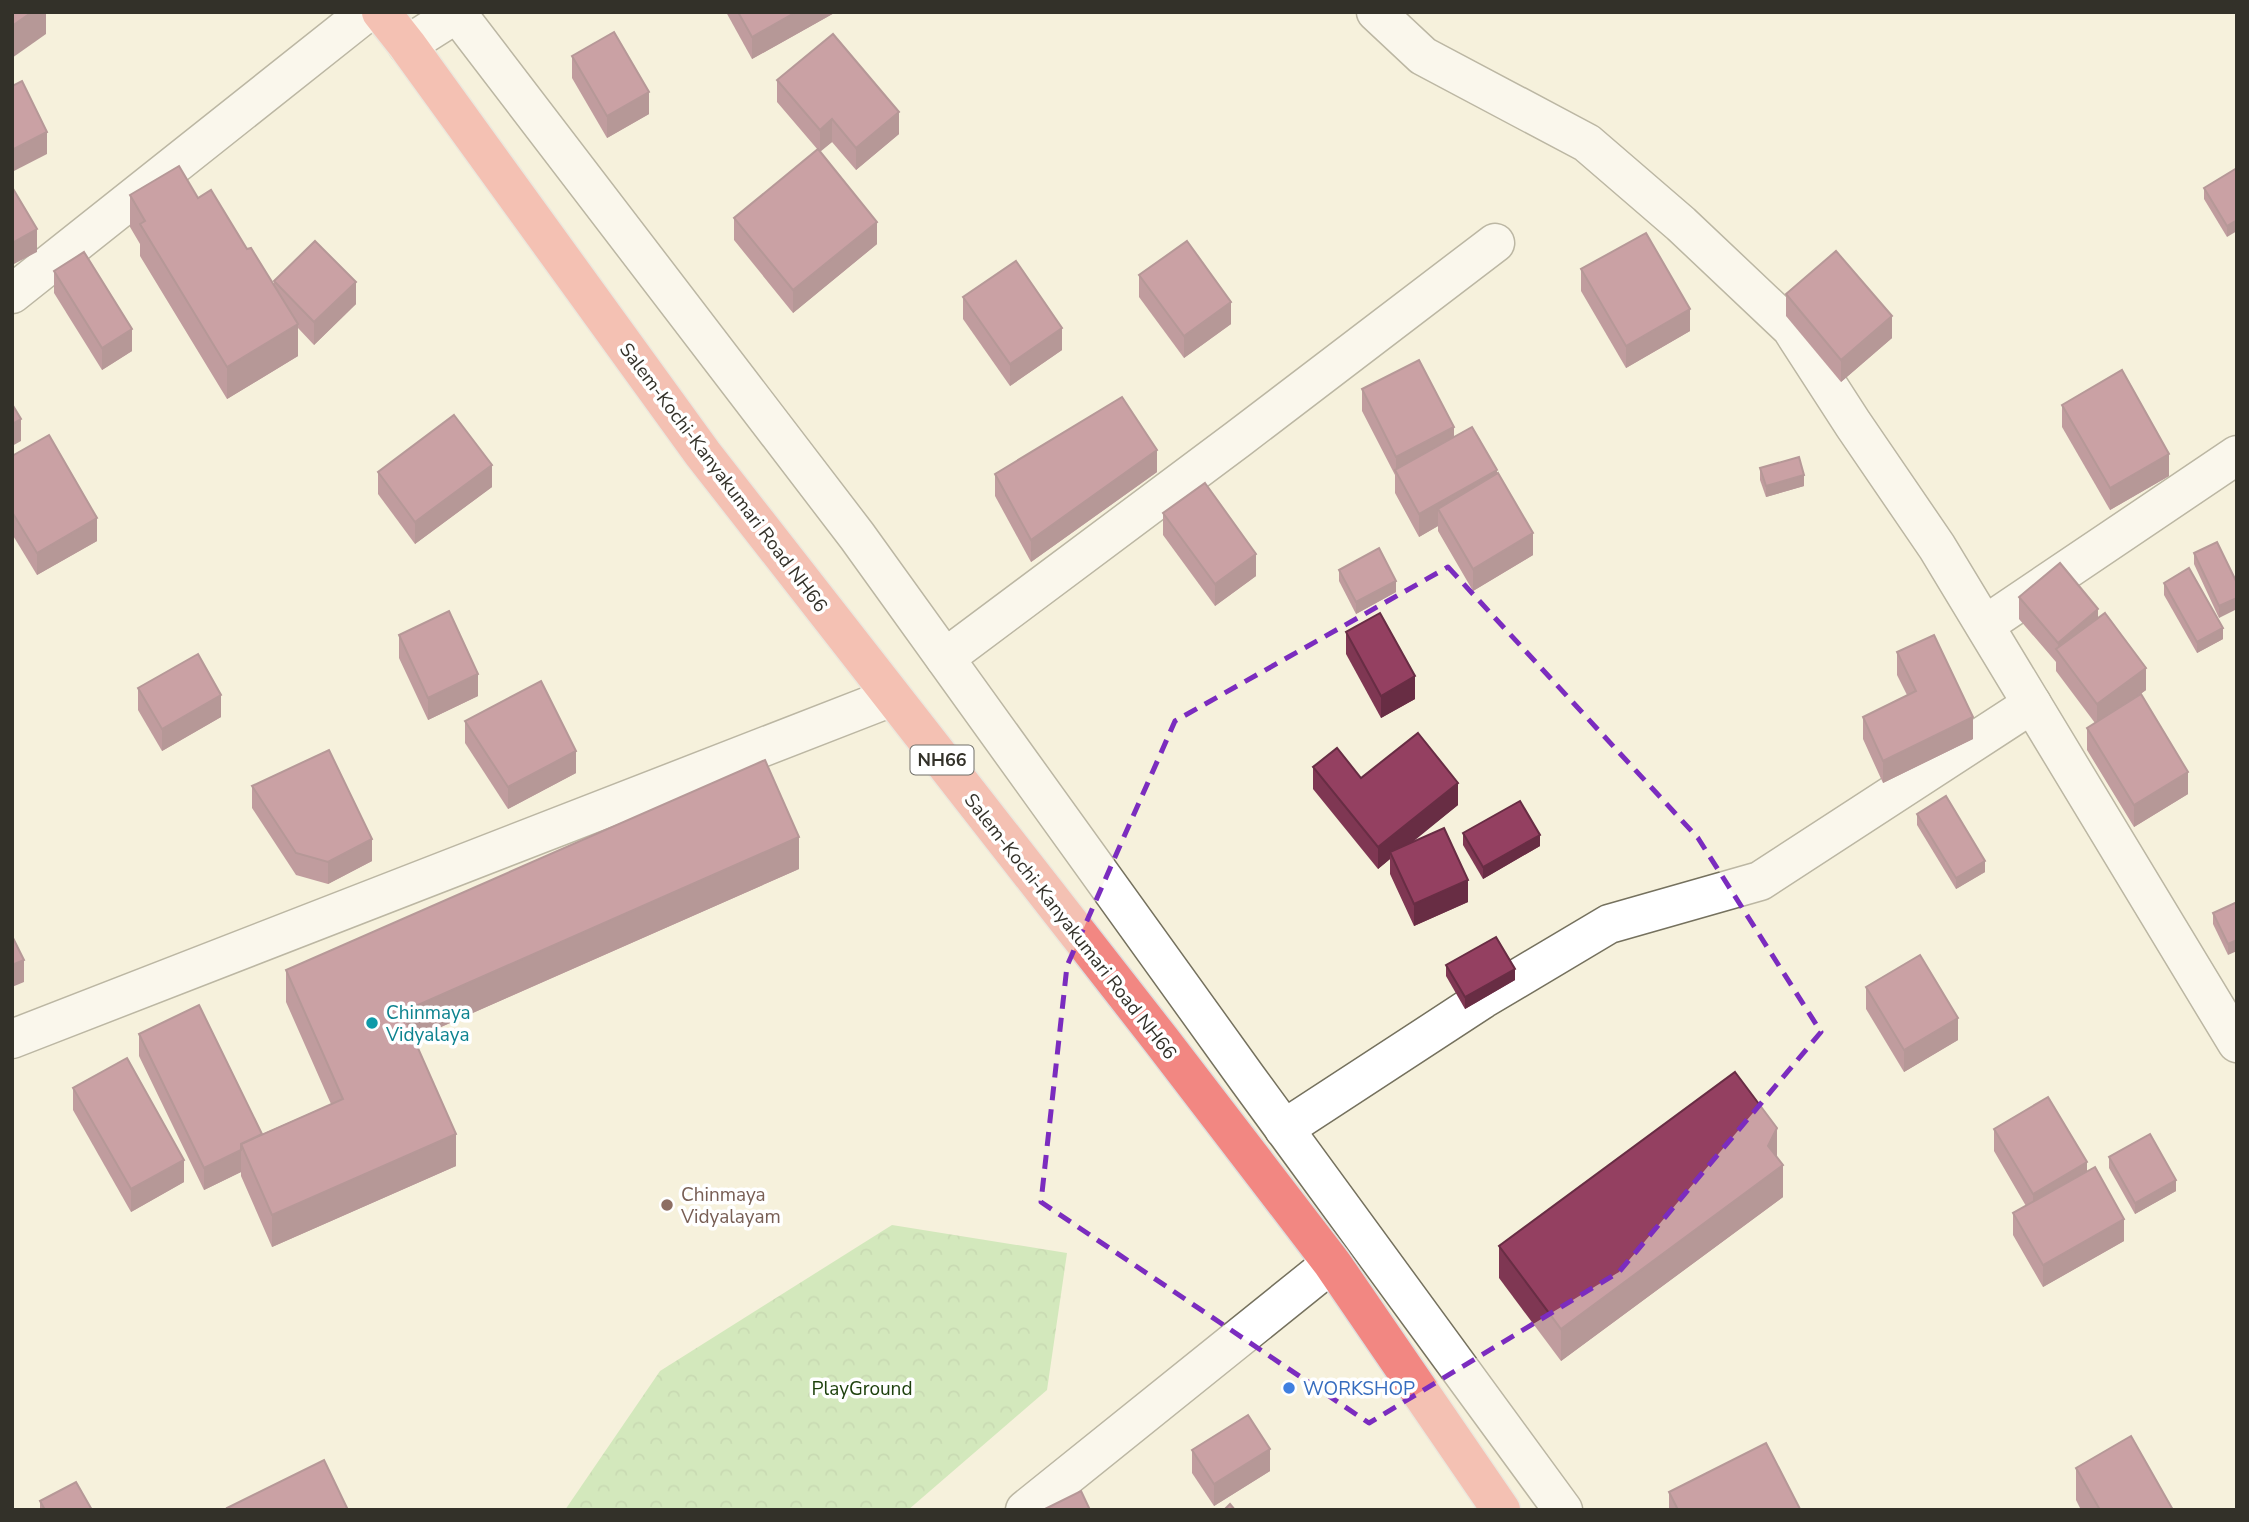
<svg xmlns="http://www.w3.org/2000/svg" width="2249" height="1522" font-family="'Nunito Sans',sans-serif">
	<defs>
		<pattern id="forest-crowns" width="20" height="18" patternUnits="userSpaceOnUse" patternTransform="scale(1.75)"><rect width="20" height="18" fill="#a9de95"/><path d="M2 6a3 3 0 1 1 6 0M12 15a3 3 0 1 1 6 0" fill="none" stroke="#92bf80"/></pattern>
	</defs>
	<rect width="100%" height="100%" fill="#f6f1dc"/>
	<polygon fill="url(#forest-crowns)" points="892,1225 1067,1253 1047,1390 908,1510 565,1510 660,1371"/>
	<g fill="none" stroke-linecap="round" stroke-linejoin="round">
		<defs>
			<g id="minor">
				<polyline points="456,12 857,536 1247,1078 1563,1510"/>
				<polyline points="1376,12 1423,56 1587,143 1681,224 1791,328 1853,424 1937,547 2237,1043"/>
				<polyline points="407,45 459,12"/>
				<polyline points="12,294 367,12"/>
				<polyline points="1985,625 2237,455"/>
				<polyline points="945,658 1238,439 1495,243"/>
				<polyline points="12,1039 892,697"/>
				<polyline points="1284,1129 1483,999 1609,924 1760,881 2032,704"/>
				<polyline points="1025,1510 1332,1263"/>
			</g>
			<polyline id="trunk" points="381,12 407,45 703,454 1161,1040 1332,1263 1501,1510"/>
		</defs>
		<use href="#minor" stroke="#75715e" stroke-width="41"/>
		<use href="#trunk" stroke="#dededd" stroke-width="41"/>
		<use href="#minor" stroke="#fff" stroke-width="38"/>
		<use href="#trunk" stroke="#f28782" stroke-width="38"/>
	</g>
	<g fill="#7f3753">
		<polygon points="726,12 836,12 752,59"/>
		<polygon points="572,56 649,114 607,138 572,78"/>
		<polygon points="777,80 899,134 856,170 832,142 820,151 877,244 793,313 734,240 734,218 818,150 777,102"/>
		<polygon points="2237,168 2227,237 2204,199 2204,188"/>
		<polygon points="130,195 198,198 247,249 274,285 274,281 356,304 314,345 298,328 298,356 227,399 140,256 140,244 130,227"/>
		<polygon points="1581,269 1690,331 1626,368 1581,291"/>
		<polygon points="54,271 132,351 102,370 54,293"/>
		<polygon points="1139,275 1231,324 1184,358 1139,297"/>
		<polygon points="1786,294 1892,338 1841,382 1786,316"/>
		<polygon points="963,297 1062,350 1010,386 963,319"/>
		<polygon points="1362,389 1454,437 1497,474 1533,555 1473,591 1438,531 1438,526 1419,537 1395,493 1395,475 1362,411"/>
		<polygon points="2062,405 2169,476 2110,510 2062,427"/>
		<polygon points="12,456 97,541 37,575 12,534"/>
		<polygon points="1760,468 1804,486 1766,497 1760,480"/>
		<polygon points="378,472 492,487 415,544 378,494"/>
		<polygon points="1157,472 1031,562 995,496 995,474"/>
		<polygon points="1163,513 1256,576 1215,606 1163,535"/>
		<polygon points="2194,553 2237,583 2219,618 2194,564"/>
		<polygon points="1339,570 1396,592 1356,614 1339,581"/>
		<polygon points="2164,583 2223,639 2197,653 2164,595"/>
		<polygon points="2019,597 2098,618 2146,690 2130,701 2188,794 2134,827 2087,750 2087,728 2095,723 2056,671 2056,662 2019,619"/>
		<polygon points="1346,632 1415,699 1381,718 1346,654"/>
		<polygon points="399,635 478,696 428,720 399,658"/>
		<polygon points="1897,652 1973,739 1883,783 1863,739 1863,717 1907,695 1897,675"/>
		<polygon points="138,688 221,717 162,751 138,710"/>
		<polygon points="465,721 576,773 508,809 465,743"/>
		<polygon points="1313,767 1458,805 1410,843 1468,902 1414,926 1390,874 1390,859 1378,869 1313,789"/>
		<polygon points="252,786 372,861 328,884 296,875 252,808"/>
		<polygon points="1917,814 1985,872 1956,889 1917,825"/>
		<polygon points="1463,833 1540,846 1483,879 1463,845"/>
		<polygon points="799,869 414,1039 456,1166 272,1247 241,1176 241,1172 204,1190 139,1056 139,1034 262,1134 331,1104 286,1002 286,970"/>
		<polygon points="2237,902 2228,955 2213,924 2213,913"/>
		<polygon points="1446,965 1515,980 1465,1009 1446,976"/>
		<polygon points="1866,987 1958,1040 1904,1072 1866,1009"/>
		<polygon points="73,1088 184,1182 131,1212 73,1110"/>
		<polygon points="1994,1129 2087,1171 2124,1241 2043,1287 2013,1235 2013,1213 2026,1206 1994,1151"/>
		<polygon points="1777,1157 1783,1197 1561,1361 1499,1278 1499,1246"/>
		<polygon points="2109,1157 2176,1191 2135,1214 2109,1168"/>
		<polygon points="1192,1450 1270,1471 1214,1506 1192,1473"/>
		<polygon points="2076,1468 2173,1510 2081,1510 2076,1500"/>
		<polygon points="1669,1492 1800,1510 1669,1510"/>
		<polygon points="40,1501 92,1510 40,1510"/>
	</g>
	<g fill="#682d44">
		<polygon points="32,12 46,12 46,34 12,58 12,26"/>
		<polygon points="796,12 836,12 752,59 752,37"/>
		<polygon points="649,92 649,114 607,138 607,116"/>
		<polygon points="899,112 899,134 856,170 856,148"/>
		<polygon points="832,119 832,142 820,152 820,130"/>
		<polygon points="47,132 47,154 12,172 12,150"/>
		<polygon points="2237,220 2237,231 2227,237 2227,226"/>
		<polygon points="877,222 877,244 793,313 793,290"/>
		<polygon points="37,229 37,252 12,265 12,243"/>
		<polygon points="356,282 356,304 314,345 314,322"/>
		<polygon points="1231,302 1231,324 1184,358 1184,336"/>
		<polygon points="1690,309 1690,331 1626,368 1626,346"/>
		<polygon points="1892,316 1892,338 1841,382 1841,360"/>
		<polygon points="298,324 298,356 227,399 227,367"/>
		<polygon points="1062,328 1062,350 1010,386 1010,364"/>
		<polygon points="132,329 132,351 102,370 102,348"/>
		<polygon points="21,419 21,441 12,446 12,424"/>
		<polygon points="1454,427 1454,449 1396,474 1396,457"/>
		<polygon points="1157,450 1157,472 1031,562 1031,540"/>
		<polygon points="2169,454 2169,476 2110,510 2110,488"/>
		<polygon points="492,465 492,487 415,544 415,522"/>
		<polygon points="1497,470 1497,492 1438,509 1438,526 1419,537 1419,514"/>
		<polygon points="1804,475 1804,486 1766,497 1766,486"/>
		<polygon points="97,518 97,541 37,575 37,553"/>
		<polygon points="1533,533 1533,555 1473,591 1473,569"/>
		<polygon points="1256,554 1256,576 1215,606 1215,584"/>
		<polygon points="1396,581 1396,592 1356,614 1356,602"/>
		<polygon points="2237,598 2237,609 2219,618 2219,606"/>
		<polygon points="2098,609 2098,631 2058,652 2058,643"/>
		<polygon points="2223,628 2223,639 2197,653 2197,642"/>
		<polygon points="2146,668 2146,690 2097,726 2097,704"/>
		<polygon points="478,674 478,696 428,720 428,698"/>
		<polygon points="1415,676 1415,699 1381,718 1381,696"/>
		<polygon points="221,695 221,717 162,751 162,729"/>
		<polygon points="1973,717 1973,739 1883,783 1883,761"/>
		<polygon points="576,751 576,773 508,809 508,787"/>
		<polygon points="2188,772 2188,794 2134,827 2134,805"/>
		<polygon points="1458,783 1458,805 1393,858 1390,852 1390,859 1378,869 1378,847"/>
		<polygon points="1540,835 1540,846 1483,879 1483,867"/>
		<polygon points="799,837 799,869 402,1044 402,1012"/>
		<polygon points="372,839 372,861 328,884 328,862"/>
		<polygon points="1985,861 1985,872 1956,889 1956,878"/>
		<polygon points="1468,880 1468,902 1414,926 1414,904"/>
		<polygon points="2237,940 2237,951 2228,955 2228,944"/>
		<polygon points="24,960 24,982 12,987 12,965"/>
		<polygon points="1515,969 1515,980 1465,1009 1465,997"/>
		<polygon points="1958,1018 1958,1040 1904,1072 1904,1050"/>
		<polygon points="1777,1128 1777,1160 1783,1165 1783,1197 1561,1361 1561,1329 1768,1146"/>
		<polygon points="456,1134 456,1166 272,1247 272,1215"/>
		<polygon points="241,1150 241,1172 204,1190 204,1168"/>
		<polygon points="184,1160 184,1182 131,1212 131,1189"/>
		<polygon points="2087,1162 2087,1184 2033,1216 2033,1194"/>
		<polygon points="2176,1180 2176,1191 2135,1214 2135,1203"/>
		<polygon points="2124,1219 2124,1241 2043,1287 2043,1265"/>
		<polygon points="1270,1449 1270,1471 1214,1506 1214,1484"/>
	</g>
	<g fill="#944061" stroke="#682d44" stroke-width="2">
		<polygon points="12,12 32,12 12,26"/>
		<polygon points="738,12 796,12 752,37"/>
		<polygon points="614,32 649,92 607,116 572,56"/>
		<polygon points="833,34 899,112 856,148 832,119 820,130 777,80"/>
		<polygon points="22,81 47,132 12,150 12,86"/>
		<polygon points="818,149 877,222 793,290 734,218"/>
		<polygon points="179,166 198,198 211,190 247,249 251,248 298,324 227,367 140,224 145,221 130,195"/>
		<polygon points="2237,168 2237,220 2227,226 2204,188"/>
		<polygon points="12,187 37,229 12,243"/>
		<polygon points="1646,233 1690,309 1626,346 1581,269"/>
		<polygon points="315,241 356,282 314,322 274,281"/>
		<polygon points="1187,241 1231,302 1184,336 1139,275"/>
		<polygon points="1836,251 1892,316 1841,360 1786,294"/>
		<polygon points="84,252 132,329 102,348 54,271"/>
		<polygon points="1016,261 1062,328 1010,364 963,297"/>
		<polygon points="1419,360 1454,427 1396,457 1362,389"/>
		<polygon points="2122,370 2169,454 2110,488 2062,405"/>
		<polygon points="1122,397 1157,450 1031,540 995,474"/>
		<polygon points="12,404 21,419 12,424"/>
		<polygon points="454,415 492,465 415,522 378,472"/>
		<polygon points="1472,427 1497,470 1419,514 1395,470"/>
		<polygon points="49,435 97,518 37,553 12,512 12,456"/>
		<polygon points="1799,457 1804,475 1766,486 1760,468"/>
		<polygon points="1498,473 1533,533 1473,569 1438,509"/>
		<polygon points="1205,483 1256,554 1215,584 1163,513"/>
		<polygon points="2217,542 2237,583 2237,598 2219,606 2194,553"/>
		<polygon points="1379,548 1396,581 1356,602 1339,570"/>
		<polygon points="2060,563 2098,609 2058,643 2019,597"/>
		<polygon points="2189,568 2223,628 2197,642 2164,583"/>
		<polygon points="449,611 478,674 428,698 399,635"/>
		<polygon points="1380,613 1415,676 1381,696 1346,632"/>
		<polygon points="2105,613 2146,668 2097,704 2056,649"/>
		<polygon points="1934,635 1973,717 1883,761 1863,717 1916,691 1897,652"/>
		<polygon points="198,654 221,695 162,729 138,688"/>
		<polygon points="541,681 576,751 508,787 465,721"/>
		<polygon points="2141,694 2188,772 2134,805 2087,728"/>
		<polygon points="1418,733 1458,783 1378,847 1313,767 1337,748 1361,778"/>
		<polygon points="329,750 372,839 328,862 296,853 252,786"/>
		<polygon points="765,760 799,837 402,1012 456,1134 272,1215 241,1144 343,1099 286,970"/>
		<polygon points="1946,796 1985,861 1956,878 1917,814"/>
		<polygon points="1520,801 1540,835 1483,867 1463,833"/>
		<polygon points="1444,828 1468,880 1414,904 1390,852"/>
		<polygon points="2237,902 2237,940 2228,944 2213,913"/>
		<polygon points="12,936 24,960 12,965"/>
		<polygon points="1496,937 1515,969 1465,997 1446,965"/>
		<polygon points="1920,955 1958,1018 1904,1050 1866,987"/>
		<polygon points="199,1005 262,1134 241,1144 241,1150 204,1168 139,1034"/>
		<polygon points="127,1058 184,1160 131,1189 73,1088"/>
		<polygon points="1735,1072 1777,1128 1768,1146 1783,1165 1561,1329 1499,1246"/>
		<polygon points="2048,1097 2087,1162 2033,1194 1994,1129"/>
		<polygon points="2150,1134 2176,1180 2135,1203 2109,1157"/>
		<polygon points="2095,1167 2124,1219 2043,1265 2013,1213"/>
		<polygon points="1248,1415 1270,1449 1214,1484 1192,1450"/>
		<polygon points="2131,1436 2173,1510 2100,1510 2076,1468"/>
		<polygon points="1766,1443 1800,1509 1678,1510 1669,1492"/>
		<polygon points="324,1460 348,1510 228,1510 227,1508"/>
		<polygon points="76,1482 92,1510 45,1510 40,1501"/>
		<polygon points="1081,1491 1090,1510 1043,1510"/>
		<polygon points="1230,1504 1235,1510 1224,1510"/>
	</g>
	<path d="M0 0H2249V1522H0ZM1448,567L1698,838L1821,1032L1619,1272L1369,1423L1041,1202L1067,966L1175,721Z" fill="#f6f1dc" fill-opacity=".55" fill-rule="evenodd"/>
	<path fill="none" stroke="#7b2cbf" stroke-width="5" stroke-dasharray="14 9" stroke-linejoin="round" d="M1448,567L1698,838L1821,1032L1619,1272L1369,1423L1041,1202L1067,966L1175,721Z"/>
	<circle fill="#0f9aa8" stroke="#fff" stroke-width="2.5" cx="372" cy="1023" r="7"/>
	<circle fill="#8d6e63" stroke="#fff" stroke-width="2.5" cx="667" cy="1205" r="7"/>
	<circle fill="#3f7fe0" stroke="#fff" stroke-width="2.5" cx="1289" cy="1388" r="7"/>
	<g text-anchor="middle" stroke-width="7" stroke-linejoin="round" paint-order="stroke">
		<rect fill="#fff" stroke="#706f69" stroke-width="2" x="910.5" y="745.5" width="63" height="29" rx="5"/>
		<g font-size="18" font-weight="bold" fill="#333129">
			<text x="942" y="766">NH66</text>
		</g>
		<g font-size="19" fill="#333129" stroke="#fff">
			<text transform="translate(724 477) rotate(53)" y="7">Salem-Kochi-Kanyakumari Road NH66</text>
			<text transform="translate(1071 926) rotate(52)" y="7">Salem-Kochi-Kanyakumari Road NH66</text>
		</g>
		<g font-size="19" fill="#0d838f" stroke="#fff" text-anchor="start">
			<text x="386" y="1019">Chinmaya<tspan x="386" dy="22">Vidyalaya</tspan></text>
		</g>
		<g font-size="19" fill="#785e54" stroke="#fff" text-anchor="start">
			<text x="681" y="1201">Chinmaya<tspan x="681" dy="22">Vidyalayam</tspan></text>
		</g>
		<g font-size="19" fill="#1e410d" stroke="#fff">
			<text x="862" y="1395">PlayGround</text>
		</g>
		<g font-size="19" fill="#366cbe" stroke="#fff" text-anchor="start">
			<text x="1303" y="1395">WORKSHOP</text>
		</g>
	</g>
	<rect width="2249" height="1522" fill="none" stroke="#333129" stroke-width="28"/>
</svg>
